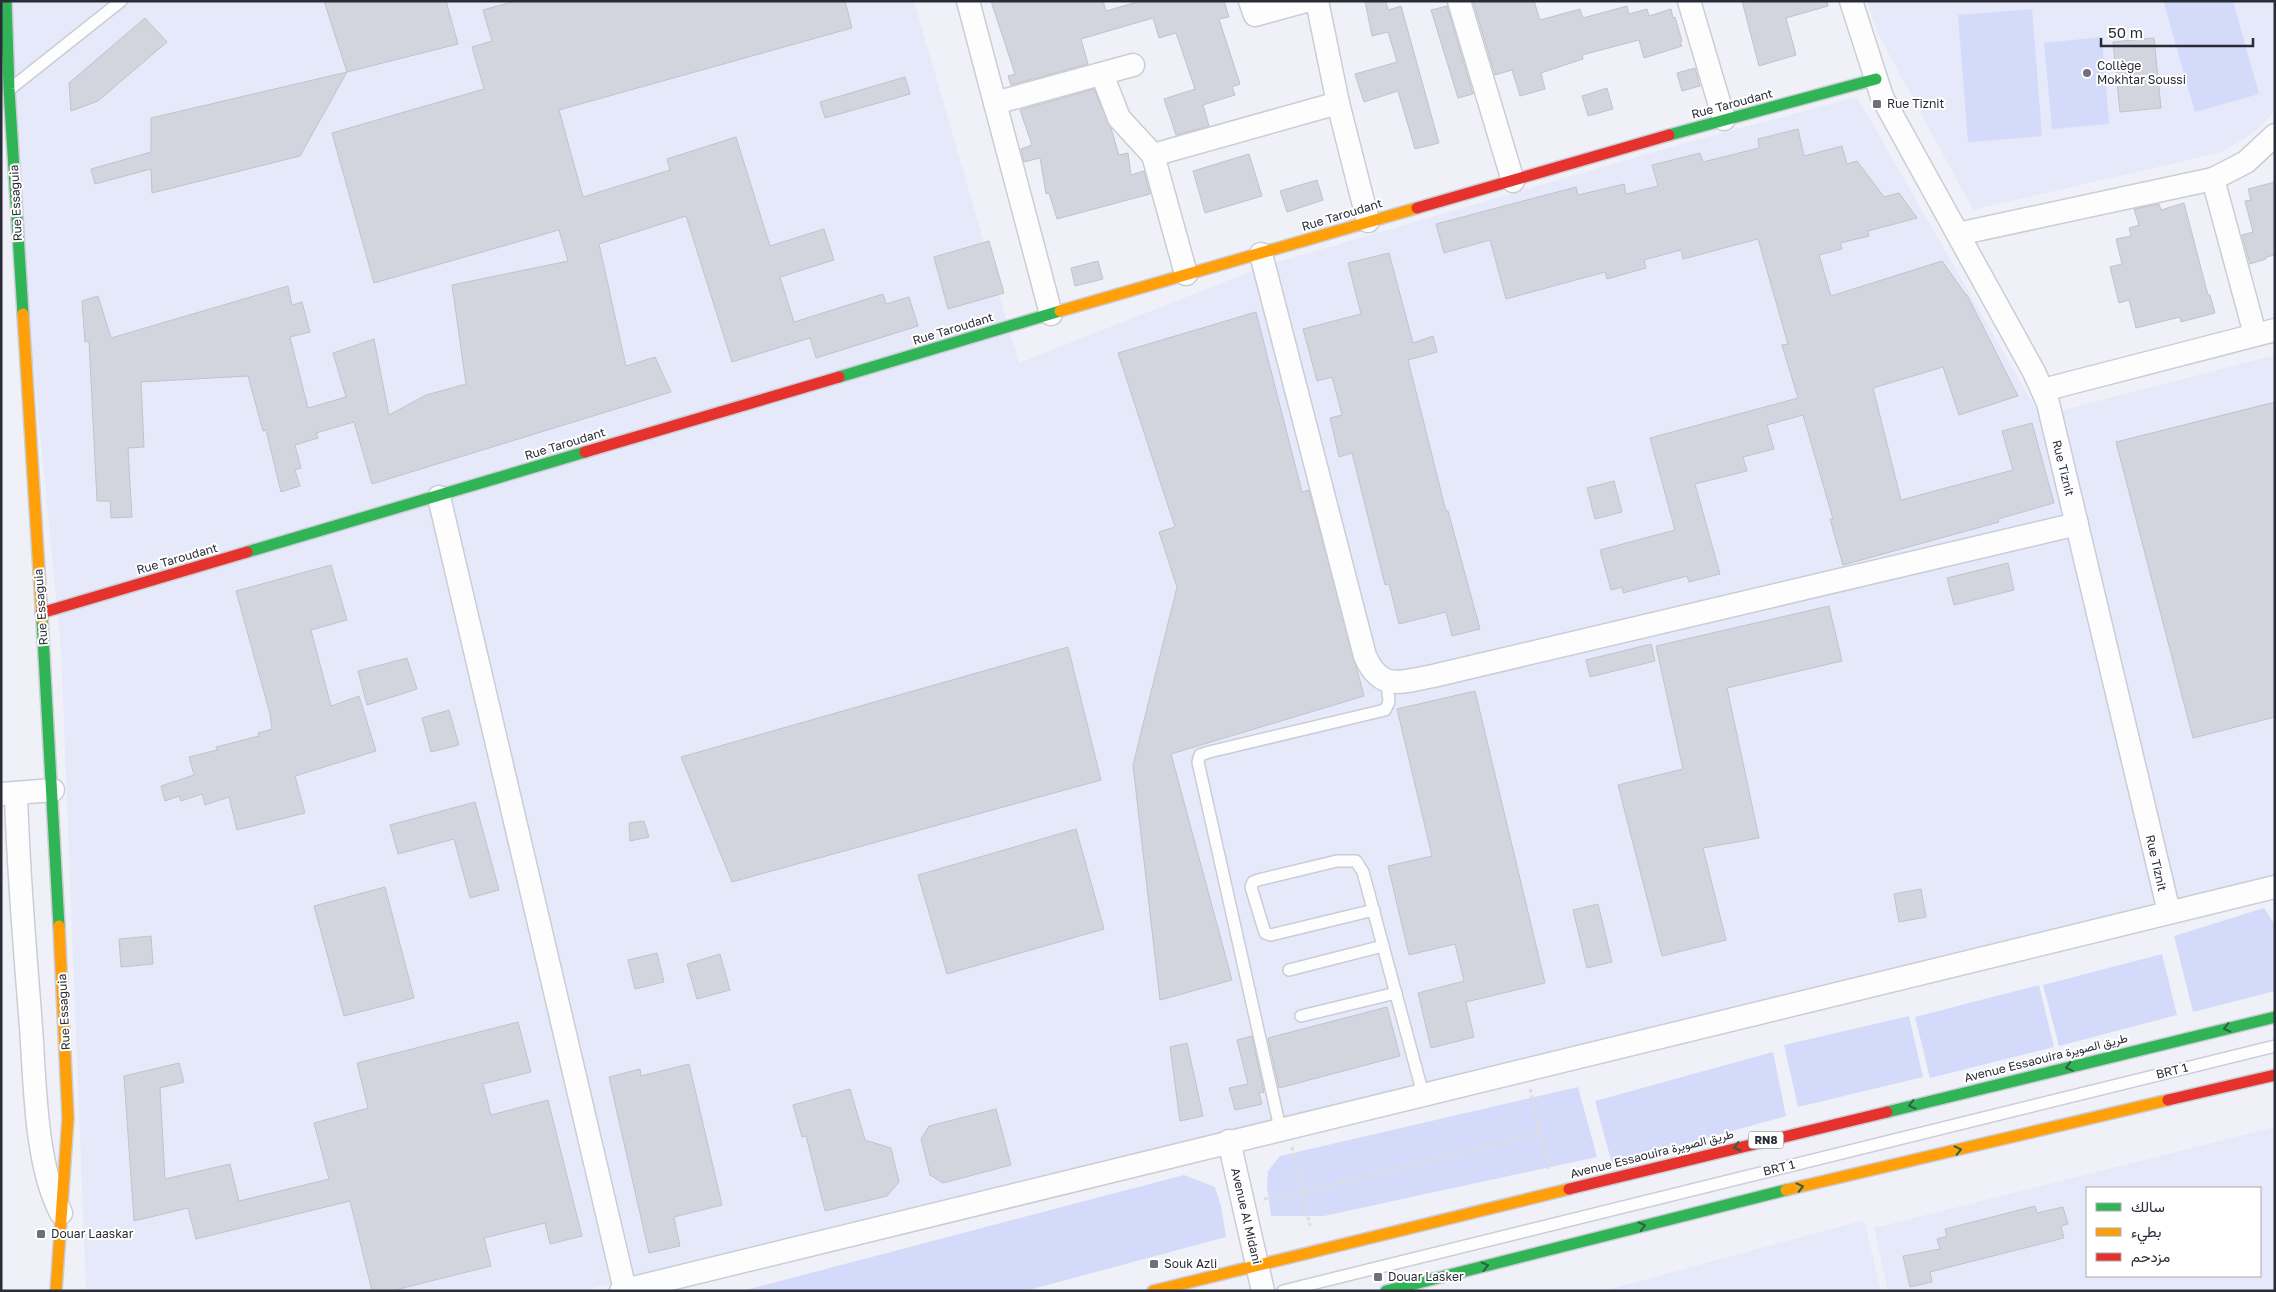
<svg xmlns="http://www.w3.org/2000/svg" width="2276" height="1292" font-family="'Golos Text',Vazirmatn,sans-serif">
	<rect width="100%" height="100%" fill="#f0f1f8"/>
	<g fill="#e6e9f9" fill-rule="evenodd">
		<polygon points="1,1 914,1 1019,363 1267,265 1685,143 1857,97 2040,416 2275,355 2275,881 581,1291 86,1291 61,650 8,103"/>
		<polygon points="1867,1 2275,1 2275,111 2257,130 2223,152 1973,210 1878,34"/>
		<path d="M2275,1127V1291H1888L1874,1228ZM2087,1188H2260V1276H2087Z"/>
		<polygon points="1864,1220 1881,1291 1603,1291"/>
	</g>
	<g fill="#d4daf9">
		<polygon points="2170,1 2233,1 2259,94 2195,112 2164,3"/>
		<polygon points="2032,9 2042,136 1968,142 1958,15"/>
		<polygon points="2102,37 2109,124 2052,129 2044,43"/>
		<polygon points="2264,908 2275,925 2275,991 2193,1012 2174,936"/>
		<polygon points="2162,954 2177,1015 2059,1046 2043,985"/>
		<polygon points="2039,985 2054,1047 1930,1078 1915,1017"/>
		<polygon points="1909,1016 1923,1077 1798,1107 1784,1045"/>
		<polygon points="1773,1052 1786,1116 1612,1164 1595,1101"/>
		<polygon points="1578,1087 1597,1157 1324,1216 1271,1216 1267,1187 1268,1171 1280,1156"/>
		<polygon points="1184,1175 1215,1187 1221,1206 1226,1237 1025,1291 742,1291"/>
	</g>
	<g fill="#d3d5de" stroke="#c1c3cb">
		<polygon points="324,1 446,1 458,44 347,72"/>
		<polygon points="515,1 845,1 852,28 559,110 583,197 670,170 667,159 736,137 770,246 824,229 834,260 780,277 794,322 883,294 886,304 909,297 918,326 816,358 810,338 732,362 686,216 599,244 626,366 655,357 671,392 372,484 354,422 316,433 318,438 295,445 301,468 295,470 300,486 281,492 266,430 263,431 248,376 141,382 144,447 128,448 132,517 111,518 110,501 97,501 89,341 85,342 82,301 98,296 111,338 288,286 292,305 302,302 310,332 290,337 308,408 346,397 333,353 374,339 389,415 426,395 466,384 452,285 568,261 559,230 374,283 332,133 484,89 472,47 492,41 483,10"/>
		<polygon points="991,1 1103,1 1106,11 1140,1 1224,1 1229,17 1219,19 1240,84 1232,87 1235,95 1203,105 1209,126 1176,135 1164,99 1195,89 1176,33 1159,38 1153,18 1081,39 1088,64 1011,85 1008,76 1015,74"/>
		<polygon points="1365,1 1386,1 1388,10 1401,6 1439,143 1415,149 1398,91 1364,102 1355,74 1397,62 1388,32 1372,36"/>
		<polygon points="1473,1 1534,1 1540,20 1580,9 1583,18 1627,6 1629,14 1647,9 1649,16 1671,9 1673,18 1675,17 1682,41 1680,42 1682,46 1644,58 1639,40 1582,55 1583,59 1541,73 1545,89 1520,96 1512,70 1495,75"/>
		<polygon points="1742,1 1827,1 1828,6 1786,18 1796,55 1759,66"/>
		<polygon points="1447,6 1473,94 1458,98 1431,10"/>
		<polygon points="145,18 167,42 98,101 71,111 69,83"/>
		<polygon points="2154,38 2161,108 2120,112 2113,42"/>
		<polygon points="1695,68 1700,86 1682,91 1677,73"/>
		<polygon points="347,72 300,156 152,193 151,169 95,184 91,169 151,152 151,118"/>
		<polygon points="905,77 910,94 825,118 820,102"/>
		<polygon points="1607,88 1613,109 1588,116 1582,96"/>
		<polygon points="1094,89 1111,128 1119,155 1128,153 1131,175 1144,171 1150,194 1057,219 1049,193 1046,194 1040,158 1024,162 1021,149 1032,145 1020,110"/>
		<polygon points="1798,129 1804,156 1842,146 1847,164 1857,161 1884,197 1899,193 1917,218 1868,231 1869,236 1840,243 1842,249 1819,255 1831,296 1942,261 1966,295 1967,295 2018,396 1959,415 1943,367 1873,388 1901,500 2013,470 2002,431 2032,423 2054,503 1998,519 1999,522 1843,565 1830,519 1833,519 1803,415 1767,425 1774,449 1743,457 1747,471 1695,484 1720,574 1689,582 1687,576 1623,593 1622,587 1611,590 1600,550 1675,530 1650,438 1798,398 1782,345 1788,344 1758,239 1683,259 1681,250 1644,260 1646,268 1607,279 1605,272 1506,299 1490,240 1444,253 1436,224 1576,187 1578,195 1624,184 1626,194 1658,186 1652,165 1700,153 1703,162 1759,148 1758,139"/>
		<polygon points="1249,154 1262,196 1205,213 1193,171"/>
		<polygon points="1317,180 1323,200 1287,212 1280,191"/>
		<polygon points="2275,182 2275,255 2266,257 2266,259 2250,264 2242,235 2253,232 2245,201 2251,200 2248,189"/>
		<polygon points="2184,203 2208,295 2210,295 2215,313 2181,322 2180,317 2136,328 2129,300 2119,303 2110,267 2122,264 2116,239 2131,236 2129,228 2139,225 2134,209 2159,204 2161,210"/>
		<polygon points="989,241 1004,293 948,309 934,257"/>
		<polygon points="1389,253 1413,343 1433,336 1437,352 1408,360 1446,511 1448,511 1480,629 1452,636 1446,612 1399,624 1389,584 1385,585 1352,453 1339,457 1330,418 1342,415 1332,377 1317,381 1303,329 1361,314 1348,263"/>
		<polygon points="1098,261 1103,279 1075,286 1071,268"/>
		<polygon points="1256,312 1302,492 1309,490 1364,696 1171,754 1232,980 1160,1000 1133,765 1177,587 1159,532 1175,527 1118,353"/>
		<polygon points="2275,402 2275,717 2193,738 2116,442"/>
		<polygon points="1614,481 1622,512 1595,519 1587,488"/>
		<polygon points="2008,563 2014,590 1954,605 1947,578"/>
		<polygon points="331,565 347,620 311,630 331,706 359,696 376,751 295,776 305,813 237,830 229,797 205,805 202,794 181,801 179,796 165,801 161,786 194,775 189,757 217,750 216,747 259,736 258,733 272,729 270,714 236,591"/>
		<polygon points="1829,606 1842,661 1727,688 1759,838 1703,848 1726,940 1662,956 1618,785 1683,769 1656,646"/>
		<polygon points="1651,644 1655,661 1590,677 1586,660"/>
		<polygon points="1068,647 1101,780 732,882 681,757"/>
		<polygon points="407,658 417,689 367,705 358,671"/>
		<polygon points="1475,691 1545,983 1466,1002 1474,1037 1431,1048 1418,993 1464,981 1455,944 1409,955 1388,866 1432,856 1397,709"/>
		<polygon points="449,710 459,745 431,752 422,718"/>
		<polygon points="475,802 499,890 470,898 454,839 398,854 390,825"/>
		<polygon points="644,821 649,837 630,841 629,823"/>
		<polygon points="1076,829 1104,929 947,974 918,875"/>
		<polygon points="385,887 414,998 344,1016 314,906"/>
		<polygon points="1921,889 1926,917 1899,922 1894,894"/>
		<polygon points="1598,904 1612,962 1587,968 1573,910"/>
		<polygon points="151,936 153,964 121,967 119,939"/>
		<polygon points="657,953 664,982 635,989 628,960"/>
		<polygon points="720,954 730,990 697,999 687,964"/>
		<polygon points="1387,1007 1400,1056 1279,1088 1268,1038"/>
		<polygon points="518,1022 531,1072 483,1084 491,1115 548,1100 582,1236 550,1244 545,1223 484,1238 491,1266 391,1291 372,1291 350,1201 196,1239 188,1208 134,1221 124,1076 179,1063 184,1082 160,1088 165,1179 230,1164 239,1201 329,1179 314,1123 368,1108 357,1063"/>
		<polygon points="1252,1036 1264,1092 1259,1093 1262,1104 1235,1110 1229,1088 1248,1084 1237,1040"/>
		<polygon points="1187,1043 1203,1116 1180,1121 1170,1047"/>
		<polygon points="689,1064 722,1205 674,1217 680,1246 649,1253 609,1077 640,1069 641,1076"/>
		<polygon points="850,1089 865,1140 891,1148 899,1182 887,1196 825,1211 806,1136 802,1137 793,1105"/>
		<polygon points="996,1109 1011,1165 943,1183 930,1175 921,1139 929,1126"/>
		<polygon points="2035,1206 2037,1213 2063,1207 2068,1224 2061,1226 2064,1238 1930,1272 1932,1282 1910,1287 1903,1256 1940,1249 1937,1239 1947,1236 1945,1229"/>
	</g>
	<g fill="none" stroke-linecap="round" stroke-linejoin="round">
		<defs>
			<g id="lane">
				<polyline points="10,89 121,1"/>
				<polyline points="1374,910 1271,935 1265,933 1251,887 1253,882 1258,880 1337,861 1356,861 1363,872 1423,1094"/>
				<polyline points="1289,970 1383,946"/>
				<polyline points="1301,1016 1396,993"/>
				<polyline points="1280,1128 1198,762 1200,755 1209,752 1385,710 1389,702 1387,681"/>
				<polyline points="1283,1291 2275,1046"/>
			</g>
			<g id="street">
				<polyline points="968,1 1051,314"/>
				<polyline points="1250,1 1255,15 1306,1"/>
				<polyline points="1317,1 1338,103 1368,221"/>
				<polyline points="1459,1 1513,181"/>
				<polyline points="1689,1 1724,119"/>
				<polyline points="1851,1 1882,97 2034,372 2048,403 2169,912"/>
				<polyline points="1102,74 1119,118 1153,155 1186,274"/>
				<polyline points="995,103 1133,65"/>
				<polyline points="1153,155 1338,103"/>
				<polyline points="2213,179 2255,334"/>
				<polyline points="1958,234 2213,179 2246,162 2275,135"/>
				<path d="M1261,254L1365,656C1381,692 1400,682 1433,676L2077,524"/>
				<polyline points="2043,390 2275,330"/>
				<polyline points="439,497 625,1290"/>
				<path d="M16,793C18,871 25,949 31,1027C35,1082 35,1164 61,1213"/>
				<polyline points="2,794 53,790"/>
				<polyline points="1229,1141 1263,1291"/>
				<polyline points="621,1291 2275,887"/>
			</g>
			<g id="fast">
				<polyline points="6,1 9,89 23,314"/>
				<polyline points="1669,135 1876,79"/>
				<polyline points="839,377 1060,311"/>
				<polyline points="247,552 585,452"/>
				<polyline points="42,619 59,926"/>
				<polyline points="1887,1112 2275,1017"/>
				<polyline points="1386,1291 1786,1190"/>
			</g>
			<g id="slow">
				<polyline points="1060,311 1417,208"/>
				<polyline points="23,314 42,619"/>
				<polyline points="1786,1190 2168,1100"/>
				<polyline points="56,1291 68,1118 59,926"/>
				<polyline points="1153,1291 1569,1189"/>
			</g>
			<g id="jam">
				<polyline points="1417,208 1669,135"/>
				<polyline points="585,452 839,377"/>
				<polyline points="41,613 247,552"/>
				<polyline points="2168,1100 2275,1075"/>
				<polyline points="1569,1189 1887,1112"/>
			</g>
		</defs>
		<use href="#lane" stroke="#cbcdd6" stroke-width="14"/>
		<use href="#street" stroke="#cbcdd6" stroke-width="25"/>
		<use href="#fast" stroke="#cbcdd6" stroke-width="14"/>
		<use href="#slow" stroke="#cbcdd6" stroke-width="14"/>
		<use href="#jam" stroke="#cbcdd6" stroke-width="14"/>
		<g stroke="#dedee0" stroke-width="3" stroke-dasharray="4 2.5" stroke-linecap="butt">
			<polyline points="1530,1089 1549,1170"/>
			<polyline points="1292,1147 1310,1226"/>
			<polyline points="1264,1199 1302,1192 1540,1133"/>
		</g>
		<use href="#lane" stroke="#fdfdfe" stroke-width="11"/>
		<use href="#street" stroke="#fdfdfe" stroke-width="22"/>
		<use href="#fast" stroke="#30b455" stroke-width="11"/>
		<use href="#slow" stroke="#ff9f0a" stroke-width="11"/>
		<use href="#jam" stroke="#e5322d" stroke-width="11"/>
	</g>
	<defs><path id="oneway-chevron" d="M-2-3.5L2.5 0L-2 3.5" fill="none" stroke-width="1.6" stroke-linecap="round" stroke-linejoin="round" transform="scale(1.25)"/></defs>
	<g stroke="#2c6242">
		<use href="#oneway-chevron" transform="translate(2227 1028) rotate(166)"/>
		<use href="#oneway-chevron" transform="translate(2069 1067) rotate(166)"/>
		<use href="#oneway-chevron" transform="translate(1912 1105) rotate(166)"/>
		<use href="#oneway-chevron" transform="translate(1737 1147) rotate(166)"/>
		<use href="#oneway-chevron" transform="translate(1958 1150) rotate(-13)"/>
		<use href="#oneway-chevron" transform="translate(1800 1187) rotate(-13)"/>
		<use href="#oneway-chevron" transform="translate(1642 1226) rotate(-14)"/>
		<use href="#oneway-chevron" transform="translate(1485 1266) rotate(-14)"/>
	</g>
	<g fill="#6f707a" stroke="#fff" stroke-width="2">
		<circle cx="2087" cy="73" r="5"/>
		<rect x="1872" y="99" width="10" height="10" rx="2.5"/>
		<rect x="36" y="1229" width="10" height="10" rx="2.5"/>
		<rect x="1149" y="1259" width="10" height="10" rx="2.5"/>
		<rect x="1373" y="1272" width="10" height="10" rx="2.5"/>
	</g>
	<g text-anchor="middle" stroke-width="4" stroke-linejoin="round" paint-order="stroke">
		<rect fill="#fff" stroke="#696b72" stroke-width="1" x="1748.5" y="1131.5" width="35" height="17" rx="4"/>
		<g font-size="11" font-weight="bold" fill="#292b36">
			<text x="1766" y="1144">RN8</text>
		</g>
		<g font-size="12" fill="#292b36" stroke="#fff" text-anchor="start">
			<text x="2097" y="70">Collège<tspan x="2097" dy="14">Mokhtar Soussi</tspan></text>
			<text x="1887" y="108">Rue Tiznit</text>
			<text x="51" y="1238">Douar Laaskar</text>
			<text x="1164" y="1268">Souk Azli</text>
			<text x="1388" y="1281">Douar Lasker</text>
		</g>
		<g font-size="12" fill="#292b36" stroke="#fff">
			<text transform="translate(1732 104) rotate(-15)" y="4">Rue Taroudant</text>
			<text transform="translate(16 203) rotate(-93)" y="4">Rue Essaguia</text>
			<text transform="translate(1342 215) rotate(-17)" y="4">Rue Taroudant</text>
			<text transform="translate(953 329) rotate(-17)" y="4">Rue Taroudant</text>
			<text transform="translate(565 444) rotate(-17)" y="4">Rue Taroudant</text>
			<text transform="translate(2063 468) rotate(76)" y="4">Rue Tiznit</text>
			<text transform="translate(177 559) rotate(-16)" y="4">Rue Taroudant</text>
			<text transform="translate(41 607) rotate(-94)" y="4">Rue Essaguia</text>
			<text transform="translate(2156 863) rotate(77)" y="4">Rue Tiznit</text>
			<text transform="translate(64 1012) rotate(-93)" y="4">Rue Essaguia</text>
			<text transform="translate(2046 1058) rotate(-14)" y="4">Avenue Essaouira طريق الصويرة</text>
			<text transform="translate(2172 1071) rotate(-14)" y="4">BRT 1</text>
			<text transform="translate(1652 1154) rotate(-14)" y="4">Avenue Essaouira طريق الصويرة</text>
			<text transform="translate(1779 1168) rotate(-14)" y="4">BRT 1</text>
			<text transform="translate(1246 1216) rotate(77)" y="4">Avenue Al Midani</text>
		</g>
	</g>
	<rect width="2276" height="1292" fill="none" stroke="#292b36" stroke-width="5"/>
	<rect x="2086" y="1187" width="175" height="90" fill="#ffffff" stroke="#a9aaaf"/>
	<rect x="2096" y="1203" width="25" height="8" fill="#30b455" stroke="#a9aaaf"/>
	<text x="2131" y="1212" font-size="15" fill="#292b36">سالك</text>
	<rect x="2096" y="1228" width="25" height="8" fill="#ff9f0a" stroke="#a9aaaf"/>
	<text x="2131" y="1237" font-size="15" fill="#292b36">بطيء</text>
	<rect x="2096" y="1253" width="25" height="8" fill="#e5322d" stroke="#a9aaaf"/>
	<text x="2131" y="1262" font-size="15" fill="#292b36">مزدحم</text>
	<path d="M2101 38v8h152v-8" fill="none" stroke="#292b36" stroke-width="2.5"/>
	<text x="2108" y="38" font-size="15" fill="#292b36" stroke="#ffffff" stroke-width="4" paint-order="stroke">50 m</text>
</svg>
